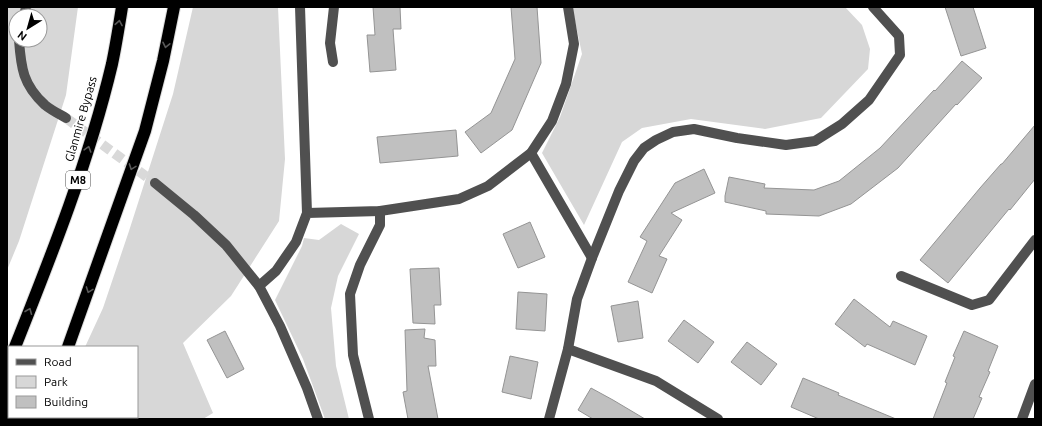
<svg xmlns="http://www.w3.org/2000/svg" width="1042" height="426" font-family="Ubuntu,sans-serif">
	<rect width="100%" height="100%" fill="#fff"/>
	<g fill="#d7d7d7" fill-rule="evenodd">
		<path d="M7,7H78L66,95L19,241L7,270ZM16,16H40V40H16Z"/>
		<polygon points="193,7 278,7 285,159 279,221 231,296 183,343 213,413 203,419 53,419 54,417 137,417 137,347 85,347 103,308 129,231 173,94"/>
		<polygon points="572,7 845,7 862,25 870,49 868,69 821,118 765,129 691,119 642,128 622,142 584,225 542,153 560,117 582,54"/>
		<polygon points="341,224 359,234 338,276 331,308 336,366 349,419 325,419 303,359 275,300 302,246 304,238 319,240"/>
	</g>
	<g fill="#c0c0c0" stroke="#949494">
		<polygon points="373,7 400,7 401,29 393,29 396,70 370,72 367,35 375,35"/>
		<polygon points="511,7 537,7 541,63 512,130 481,153 465,132 491,113 515,59"/>
		<polygon points="945,7 973,7 986,48 961,56"/>
		<polygon points="962,61 982,78 957,105 956,104 898,168 851,204 819,216 766,214 766,211 725,202 725,196 729,177 765,184 764,188 814,190 839,181 880,148 934,90 935,91"/>
		<polygon points="1035,125 1035,179 1010,210 1009,209 948,283 920,260 980,188 1001,164 1002,164"/>
		<polygon points="456,130 458,156 380,163 377,137"/>
		<polygon points="704,169 715,193 671,213 682,220 659,256 667,259 652,293 628,282 647,241 640,237 675,183"/>
		<polygon points="530,222 545,257 518,268 503,234"/>
		<polygon points="439,268 441,305 434,305 435,324 413,323 410,269"/>
		<polygon points="518,292 547,294 545,331 516,329"/>
		<polygon points="854,299 890,327 893,321 927,336 915,365 867,344 865,347 835,324"/>
		<polygon points="638,301 643,338 618,342 611,306"/>
		<polygon points="684,320 714,342 698,363 668,341"/>
		<polygon points="425,329 424,338 435,340 436,366 428,366 438,419 408,419 403,392 407,391 405,330"/>
		<polygon points="225,331 244,369 227,378 207,340"/>
		<polygon points="964,331 998,346 988,371 990,372 979,397 982,398 973,419 933,419 947,383 945,382 955,357 953,356"/>
		<polygon points="747,342 777,364 761,385 731,362"/>
		<polygon points="510,356 538,362 531,399 502,392"/>
		<polygon points="803,378 839,393 838,395 896,419 819,419 791,407"/>
		<polygon points="591,388 613,400 645,419 593,419 578,410"/>
	</g>
	<g fill="none" stroke-linecap="round" stroke-linejoin="round">
		<polyline stroke="#d9d9d9" stroke-width="10" stroke-dasharray="10 5" stroke-linecap="butt" points="66,118 155,183"/>
		<defs>
			<g id="highway">
				<path d="M15,347C52,254 89,161 112,64C116,45 119,26 122,7"/>
				<polyline points="68,347 145,131 163,61 174,7"/>
				<polyline points="7,363 9,359"/>
				<polyline points="37,419 38,417"/>
			</g>
		</defs>
		<use href="#highway" stroke="#dbdbdb" stroke-width="14"/>
		<g stroke="#505050" stroke-width="10">
			<polyline points="300,7 307,213"/>
			<polyline points="24,16 26,7"/>
			<path d="M19,40C21,68 23,85 45,105C51,110 59,114 66,118"/>
			<polyline points="333,62 330,43 334,7"/>
			<polyline points="531,153 592,258"/>
			<polyline points="155,183 194,215 226,245 259,286 280,326 307,388 318,419"/>
			<polyline points="901,276 972,305 989,300 1035,240"/>
			<polyline points="259,286 276,271 296,242 307,213 380,211 459,199 488,186 531,153 552,121 566,84 574,44 568,7"/>
			<polyline points="568,349 656,381 718,419"/>
			<polyline points="369,419 353,355 350,294 360,265 380,225 380,211"/>
			<polyline points="549,419 568,349 577,299 592,258 619,191 634,161 644,148 656,140 673,132 694,129 737,138 786,145 815,141 842,124 869,100 900,55 899,36 873,7"/>
			<polyline points="1022,419 1035,384"/>
		</g>
		<use href="#highway" stroke="#000" stroke-width="12"/>
	</g>
	<defs><path id="oneway-chevron" d="M-2-3.5L2.5 0L-2 3.5" fill="none" stroke-width="1.6" stroke-linecap="round" stroke-linejoin="round"/></defs>
	<g stroke="#595959">
		<use href="#oneway-chevron" transform="translate(119 23) rotate(-80)"/>
		<use href="#oneway-chevron" transform="translate(166 45) rotate(102)"/>
		<use href="#oneway-chevron" transform="translate(88 149) rotate(-73)"/>
		<use href="#oneway-chevron" transform="translate(132 167) rotate(110)"/>
		<use href="#oneway-chevron" transform="translate(89 290) rotate(110)"/>
		<use href="#oneway-chevron" transform="translate(29 311) rotate(-68)"/>
	</g>
	<g text-anchor="middle" stroke-width="3" stroke-linejoin="round" paint-order="stroke">
		<rect fill="#fff" stroke="#4c4c4c" stroke-width="1" x="66" y="171" width="24" height="18" rx="3"/>
		<g font-size="11" font-weight="bold" fill="#000">
			<text x="78" y="184">M8</text>
		</g>
		<g font-size="12" fill="#000" stroke="#fff">
			<text transform="translate(81 119) rotate(-74)" y="4">Glanmire Bypass</text>
		</g>
	</g>
	<rect width="1042" height="426" fill="none" stroke="#000000" stroke-width="16"/>
	<rect x="8" y="346" width="130" height="72" fill="#ffffff" stroke="#999999"/>
	<rect x="16" y="359" width="20" height="6" fill="#505050" stroke="#999999"/>
	<text x="44" y="366" font-size="12" fill="#000000">Road</text>
	<rect x="16" y="376" width="20" height="12" fill="#d7d7d7" stroke="#999999"/>
	<text x="44" y="386" font-size="12" fill="#000000">Park</text>
	<rect x="16" y="396" width="20" height="12" fill="#c0c0c0" stroke="#999999"/>
	<text x="44" y="406" font-size="12" fill="#000000">Building</text>
	<g transform="translate(28 28) rotate(217)"><circle r="19" fill="#ffffff" stroke="#999999"/>
	<path d="M0-3L7 15L0 10L-7 15Z" fill="#000000"/>
	<text y="-6" font-size="11" font-weight="bold" text-anchor="middle" fill="#000000">N</text>
	</g>
</svg>
